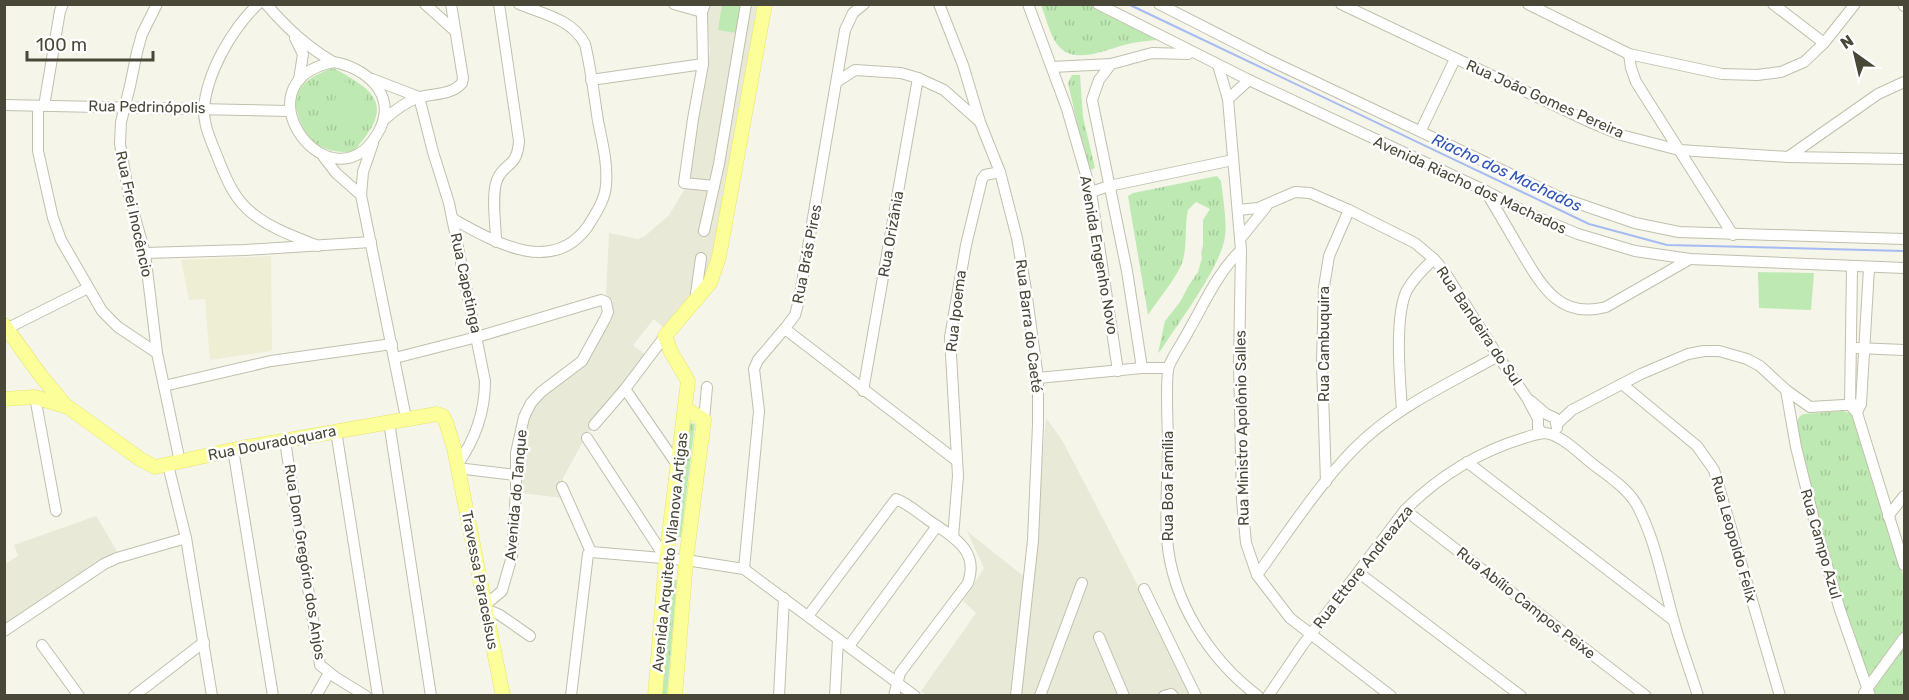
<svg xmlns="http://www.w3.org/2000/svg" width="1909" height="700" font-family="Rubik,sans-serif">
	<defs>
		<pattern id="grass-tufts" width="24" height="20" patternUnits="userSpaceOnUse" patternTransform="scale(1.5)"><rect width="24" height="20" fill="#bfe9b3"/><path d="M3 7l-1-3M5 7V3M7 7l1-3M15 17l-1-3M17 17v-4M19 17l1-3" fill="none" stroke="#a6c99b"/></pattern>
	</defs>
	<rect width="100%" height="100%" fill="#f5f5ea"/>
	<g fill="#e9e9d8">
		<polygon points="709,5 771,5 715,264 664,328 654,319 633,345 646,355 586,436 563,478 563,498 521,493 525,423 546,387 587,356 610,314 613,301 606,295 609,233 638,239 645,236 669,215 686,187 710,51 706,19"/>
		<polygon points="1046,418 1062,440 1195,695 927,696 921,691 976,613 963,601 984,568 967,531 1031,582"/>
		<polygon points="96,516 120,556 5,630 5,564 18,556 14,545"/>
	</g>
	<polygon fill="#edeed4" points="271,256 272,351 210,360 205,299 189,300 181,260"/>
	<g fill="url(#grass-tufts)">
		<path d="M1041,5H1089L1157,40C1146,41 1135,42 1124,45C1105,50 1072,66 1057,44C1049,33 1046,17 1041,5Z"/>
		<path d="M333,68C381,93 393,108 353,152C327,153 308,146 299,118C297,111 294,103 297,95C302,80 319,73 333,68Z"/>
		<polygon points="1072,75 1080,75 1083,117 1095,168 1088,171 1068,83"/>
		<path d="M1217,176L1221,181C1223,200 1227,219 1225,237C1220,268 1179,322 1161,350L1158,353L1165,321L1180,302L1189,285L1198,272L1202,258L1201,254L1203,245V220L1210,209L1196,202L1188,210C1184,227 1188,246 1182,263C1174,282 1159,298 1148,315L1128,196L1133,193Z"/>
		<polygon points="1843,411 1852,414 1856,418 1904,578 1904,695 1873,695 1819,531 1796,424 1799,417 1803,414"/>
		<polygon points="690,423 695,424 681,537 677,537"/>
		<polygon points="672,580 677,580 667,695 662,695"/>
	</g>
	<g fill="#bfe9b3">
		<polygon points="722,5 741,5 736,33 718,30"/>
		<polygon points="344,81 368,93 348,130 325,119"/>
		<polygon points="1758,272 1814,273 1811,310 1759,308"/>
	</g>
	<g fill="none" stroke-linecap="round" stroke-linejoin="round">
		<polyline stroke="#a6bbf1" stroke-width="2" points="1128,4 1589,224 1667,245 1904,251"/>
		<defs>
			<g id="minor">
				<polyline points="157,4 142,34 137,52 130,86 121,122 120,144 129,196 145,253 157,353 180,462"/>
				<path d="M258,4C232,29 207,72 204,108C203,126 213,145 219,161C227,181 235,200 253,214C272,229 296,237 318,246"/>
				<path d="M266,4C287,28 306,46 333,62"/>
				<polyline points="425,4 455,31"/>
				<polyline points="674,4 702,12"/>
				<polyline points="705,4 702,12 703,64 693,119 684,183 714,186"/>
				<polyline points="939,4 963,65 980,122 1000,172 1017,238 1026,290 1038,378 1038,425 1033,540 1016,696"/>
				<polyline points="1028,4 1067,109 1091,192 1118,371"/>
				<polyline points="1098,4 1249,80 1486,191 1529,214 1578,234 1635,251 1690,259 1904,268"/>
				<polyline points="1159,4 1271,61 1559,197 1635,223 1679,232 1904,239"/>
				<polyline points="1341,4 1592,123 1621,135 1679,150 1788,157 1904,159"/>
				<polyline points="1528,4 1629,54 1722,74 1757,75 1781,72 1804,62 1824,43 1855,4"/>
				<polyline points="1773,4 1824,43"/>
				<polyline points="1903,4 1904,6"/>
				<polyline points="295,38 303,54 299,80"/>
				<polyline points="1629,54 1631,68 1636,82 1733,235"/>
				<path d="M333,62C365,67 397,94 380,129C335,217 232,84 333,62Z"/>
				<polyline points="1111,64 1099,80 1092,100 1127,271 1142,368"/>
				<polyline points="1218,65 1228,99 1241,250 1239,364 1242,500 1246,543 1257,575 1290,618 1391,696"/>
				<polyline points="1052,67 1111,64 1152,53 1188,54"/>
				<polyline points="372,79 419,97"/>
				<polyline points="591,80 703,64"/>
				<polyline points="838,81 855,70 901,73 918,78 944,90 979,121"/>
				<path d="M419,97L433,152L449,203L485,381C485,412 475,440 457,465"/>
				<polyline points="1228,99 1249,80"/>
				<polyline points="4,105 289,111"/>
				<polyline points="38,106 38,151 53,218 61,240 102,311 118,327 157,353"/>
				<polyline points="44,106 60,11 63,4"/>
				<path d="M385,119C395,110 404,103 417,98C432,93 451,96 462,83L463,78L451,4"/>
				<polyline points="1421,130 1455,59"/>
				<polyline points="373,143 363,172 361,195 406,418"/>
				<polyline points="323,156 336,173 361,195"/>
				<polyline points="1788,157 1878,94 1904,82"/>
				<polyline points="1091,192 1109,186 1233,160"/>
				<path d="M1486,192C1497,210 1508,229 1519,248C1540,283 1558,320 1606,307L1690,259"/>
				<polyline points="1238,210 1258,208 1295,192 1310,193 1349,210 1415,243 1434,259 1444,271 1498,356 1527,398 1538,419 1538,428 1542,432"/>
				<path d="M453,219C493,241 552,277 588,226C596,213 605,200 606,185C608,164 602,141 598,121C594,95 591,69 585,44C572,19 543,14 519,4"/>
				<polyline points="704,231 719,164 746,4"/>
				<polyline points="1240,239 1266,207"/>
				<path d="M496,242C496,225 491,195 497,180C504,162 517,169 519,141L499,4"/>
				<path d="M1241,250C1218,272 1204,304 1189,330C1183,342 1174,354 1169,366C1165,377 1168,428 1168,443C1168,475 1165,508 1167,539C1172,601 1209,659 1258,696"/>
				<polyline points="145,253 245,250 371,242"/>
				<polyline points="1852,267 1850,405 1857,413 1904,565"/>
				<polyline points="695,301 701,258"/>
				<polyline points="8,328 88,288"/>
				<polyline points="785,329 957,461"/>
				<polyline points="1857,348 1904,350"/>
				<polyline points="395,358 477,337 601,300 606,302 608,312 605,319 582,361 541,392 531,403 524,417 516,453 516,492 512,556 502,591 485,605"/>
				<polyline points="1038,378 1142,368 1168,368"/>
				<polyline points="1622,384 1697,446 1714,470 1780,696"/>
				<polyline points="164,386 271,361 392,344"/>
				<polyline points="625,389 678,466"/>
				<polyline points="1786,390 1796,447 1816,528 1840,610 1870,696"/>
				<polyline points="863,391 918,78"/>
				<polyline points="35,397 56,511"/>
				<polyline points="1531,401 1546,414 1555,418 1557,428"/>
				<path d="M1402,410C1400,380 1394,316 1407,290C1414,278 1424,268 1434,259"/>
				<polyline points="1858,410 1861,404 1869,268"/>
				<polyline points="704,420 707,387"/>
				<polyline points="389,422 431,696"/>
				<polyline points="1557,424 1572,410 1641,374 1688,354 1704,351 1719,351 1747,359 1760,366 1786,390 1810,407 1861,404"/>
				<polyline points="594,425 625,389 665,336"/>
				<polyline points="336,431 378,696"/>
				<polyline points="587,438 666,559"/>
				<polyline points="285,441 320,665 335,677 366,696"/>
				<polyline points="233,449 273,696"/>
				<polyline points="1467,462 1673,620"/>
				<polyline points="168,465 186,538 212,696"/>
				<polyline points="457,468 515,475"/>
				<polyline points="1326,482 1322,363 1324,287 1329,256 1349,210"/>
				<polyline points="562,487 591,552"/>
				<polyline points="1405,510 1646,696"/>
				<polyline points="1888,516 1904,496"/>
				<polyline points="953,537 958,476 950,337 966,245 982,179 985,175 1000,172"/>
				<polyline points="591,552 686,560 744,569 915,696"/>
				<polyline points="744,569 759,411 754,369 758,360 786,327 795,315 799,300 845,30 853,13 864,4"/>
				<polyline points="1359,573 1521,696"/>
				<path d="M1257,575C1289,531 1328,470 1369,435C1407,402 1454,381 1498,356"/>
				<polyline points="1144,589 1196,696"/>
				<polyline points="486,609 500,615 530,636"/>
				<path d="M808,616L896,499C907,503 917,512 927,519C951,536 980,549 968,583L900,673L894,696"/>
				<polyline points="4,631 104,564 117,558 186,538"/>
				<polyline points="1099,637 1124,696"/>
				<polyline points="42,645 79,696"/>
				<polyline points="849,646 937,526"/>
				<polyline points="1864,693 1904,638"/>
				<polyline points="134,696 204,642"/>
				<polyline points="316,696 329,673"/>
				<polyline points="571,696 588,554 591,552"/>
				<polyline points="779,696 784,598"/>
				<polyline points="835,696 838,639"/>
				<polyline points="1040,696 1082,583"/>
				<polyline points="1164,696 1171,694 1173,696"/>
				<path d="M1268,696L1302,646L1405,510C1439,476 1478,452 1524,438C1532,436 1541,431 1550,434C1566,439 1581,455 1594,465C1611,478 1630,490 1639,509C1656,543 1663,582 1673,618C1680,644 1690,670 1698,696"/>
			</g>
			<g id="major">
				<polyline points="4,325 41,376 66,406"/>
				<polyline points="4,399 35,397 68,407 140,459 155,467 241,448 437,414 443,416 447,425 454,448 503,696"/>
				<polyline points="655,696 666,559 688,381 671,352 665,336 710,283 719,257 765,4"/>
				<polyline points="675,696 686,560 704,420 685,408"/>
			</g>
		</defs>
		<use href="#minor" stroke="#c1c0ac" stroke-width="12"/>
		<use href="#major" stroke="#e4e568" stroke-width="15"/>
		<use href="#minor" stroke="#fff" stroke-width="10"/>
		<use href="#major" stroke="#fcff99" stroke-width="14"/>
	</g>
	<g text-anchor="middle" stroke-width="5" stroke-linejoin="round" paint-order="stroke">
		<g font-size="15" fill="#494838" stroke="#fff">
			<text transform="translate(1545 99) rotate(24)" y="5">Rua João Gomes Pereira</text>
			<text transform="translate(147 107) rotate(1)" y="5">Rua Pedrinópolis</text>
			<text transform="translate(1470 185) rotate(25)" y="5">Avenida Riacho dos Machados</text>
			<text transform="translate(134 214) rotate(78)" y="5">Rua Frei Inocêncio</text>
			<text transform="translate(891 234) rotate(-80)" y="5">Rua Orizânia</text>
			<text transform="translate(807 254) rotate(-79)" y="5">Rua Brás Pires</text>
			<text transform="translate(1099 255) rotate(80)" y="5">Avenida Engenho Novo</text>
			<text transform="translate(466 283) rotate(78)" y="5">Rua Capetinga</text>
			<text transform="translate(956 311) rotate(-83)" y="5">Rua Ipoema</text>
			<text transform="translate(1029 326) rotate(83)" y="5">Rua Barra do Caeté</text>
			<text transform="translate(1479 326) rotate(56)" y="5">Rua Bandeira do Sul</text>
			<text transform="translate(1324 344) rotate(-90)" y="5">Rua Cambuquira</text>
			<text transform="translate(1242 428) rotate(-91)" y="5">Rua Ministro Apolônio Salles</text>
			<text transform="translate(272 443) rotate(-11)" y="5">Rua Douradoquara</text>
			<text transform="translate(1168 486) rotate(-90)" y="5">Rua Boa Família</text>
			<text transform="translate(516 495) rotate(-85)" y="5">Avenida do Tanque</text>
			<text transform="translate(1734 539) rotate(74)" y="5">Rua Leopoldo Felix</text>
			<text transform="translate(1821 544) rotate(74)" y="5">Rua Campo Azul</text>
			<text transform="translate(670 552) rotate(-84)" y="5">Avenida Arquiteto Vilanova Artigas</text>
			<text transform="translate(305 562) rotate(81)" y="5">Rua Dom Gregório dos Anjos</text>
			<text transform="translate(1363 567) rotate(-52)" y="5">Rua Ettore Andreazza</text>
			<text transform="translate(480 580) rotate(79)" y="5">Travessa Paracelsus</text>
			<text transform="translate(1526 603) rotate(38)" y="5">Rua Abílio Campos Peixe</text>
		</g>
		<g font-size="16" font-style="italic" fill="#2f53b7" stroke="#fff">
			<text transform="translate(1507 172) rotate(25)" y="6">Riacho dos Machados</text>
		</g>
	</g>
	<rect width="1909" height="700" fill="none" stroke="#494838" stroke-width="12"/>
	<g transform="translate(1855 54) rotate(326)" stroke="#ffffff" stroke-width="4.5" paint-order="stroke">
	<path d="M0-4.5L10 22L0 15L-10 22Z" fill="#494838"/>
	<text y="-9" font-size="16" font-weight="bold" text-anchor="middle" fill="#494838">N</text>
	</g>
	<path d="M27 51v9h126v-9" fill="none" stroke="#494838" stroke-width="3"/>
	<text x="36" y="51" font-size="18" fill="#494838" stroke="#ffffff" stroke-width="4.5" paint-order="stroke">100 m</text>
</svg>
